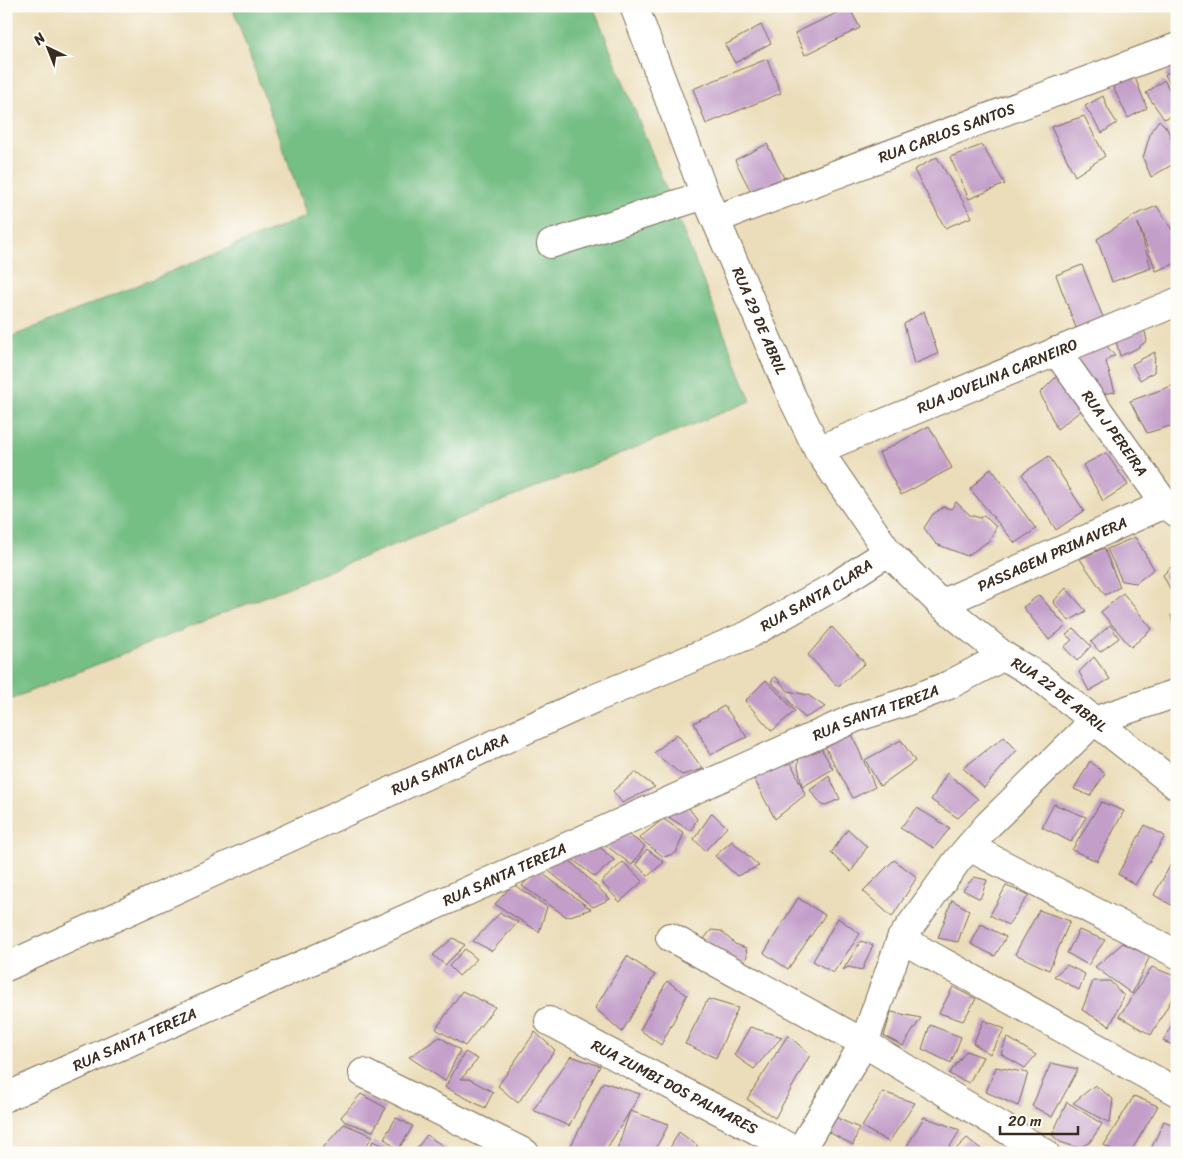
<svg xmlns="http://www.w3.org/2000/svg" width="1183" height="1159" font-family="Sriracha,sans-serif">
	<rect width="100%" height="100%" fill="#fdfcf7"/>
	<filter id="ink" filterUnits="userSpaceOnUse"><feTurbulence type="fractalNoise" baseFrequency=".02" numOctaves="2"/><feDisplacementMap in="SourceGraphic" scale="10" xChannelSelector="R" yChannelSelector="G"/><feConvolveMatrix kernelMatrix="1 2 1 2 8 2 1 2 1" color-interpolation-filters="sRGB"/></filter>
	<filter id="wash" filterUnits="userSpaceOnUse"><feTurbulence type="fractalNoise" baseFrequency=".0096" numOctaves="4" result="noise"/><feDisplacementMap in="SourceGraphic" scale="20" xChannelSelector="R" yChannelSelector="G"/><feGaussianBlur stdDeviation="1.12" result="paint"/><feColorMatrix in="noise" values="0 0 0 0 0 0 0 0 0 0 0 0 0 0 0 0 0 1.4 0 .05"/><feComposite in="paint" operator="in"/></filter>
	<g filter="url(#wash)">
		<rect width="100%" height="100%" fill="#ebddb9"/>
		<polygon fill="#74be84" stroke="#587451" points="232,6 593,6 751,401 6,701 6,339 307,216"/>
		<g id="blocks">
			<g fill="#c39ec9">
				<polygon points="849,7 860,28 805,55 795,33"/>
				<polygon points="761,25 771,43 735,63 725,45"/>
				<polygon points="767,59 781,93 706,124 693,89"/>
				<polygon points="1177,64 1177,96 1165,75"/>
				<polygon points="1132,70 1147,108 1128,118 1113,87"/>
				<polygon points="1164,80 1177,103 1177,114 1164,119 1146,93"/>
				<polygon points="1103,96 1108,109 1117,123 1102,133 1085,106"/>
				<polygon points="1084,116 1105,156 1075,176 1051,127"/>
				<polygon points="1159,120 1166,127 1177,149 1177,162 1151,177 1143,158 1151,131"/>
				<polygon points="767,144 786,182 754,198 735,160"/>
				<polygon points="982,145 1005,184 969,199 950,157"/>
				<polygon points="937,157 972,217 945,228 914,170"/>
				<polygon points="1157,206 1177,238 1177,263 1156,271 1138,223 1151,268 1112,282 1097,239 1135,215"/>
				<polygon points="1082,265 1105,322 1078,333 1056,275"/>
				<polygon points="924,311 938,354 914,364 904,324"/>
				<polygon points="1144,327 1147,341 1136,349 1120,356 1114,334"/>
				<polygon points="1101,339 1115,356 1110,357 1106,362 1115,392 1095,395 1076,360"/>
				<polygon points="1155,352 1154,372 1140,380 1132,364"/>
				<polygon points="1059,374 1082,410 1057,429 1040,393"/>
				<polygon points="1174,385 1177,393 1177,424 1147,433 1130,401"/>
				<polygon points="929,426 952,468 901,495 879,453"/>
				<polygon points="1106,453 1128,485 1103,501 1083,465"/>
				<polygon points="1049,456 1084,511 1056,530 1022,474"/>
				<polygon points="991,468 1036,529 1015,543 970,489"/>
				<polygon points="956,502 970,515 980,518 984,515 996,527 990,540 967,556 936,544 924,528 933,514 944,507 951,509"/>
				<polygon points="1135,537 1154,569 1136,583 1122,581 1107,549"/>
				<polygon points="1104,548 1120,587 1105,595 1080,559"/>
				<polygon points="1177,561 1177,602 1163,575"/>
				<polygon points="1066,588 1086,611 1069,621 1053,602"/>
				<polygon points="1123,593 1152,629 1131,647 1101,612"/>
				<polygon points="1039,595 1066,626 1049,640 1023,607"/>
				<polygon points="1177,613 1177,640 1176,641 1171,615"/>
				<polygon points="1110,625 1119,638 1100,652 1091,642"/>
				<polygon points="832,627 865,663 838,687 808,655"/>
				<polygon points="1074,629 1091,646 1077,661 1064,647 1072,640 1066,635"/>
				<polygon points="1094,657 1110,679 1089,691 1079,672"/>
				<polygon points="775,676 788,691 808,695 825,707 805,718 771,682"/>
				<polygon points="766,680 795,711 772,731 745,701"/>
				<polygon points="724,706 747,737 710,755 694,723"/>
				<polygon points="851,732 875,787 853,798 823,743"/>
				<polygon points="677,734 703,769 682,775 654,753"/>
				<polygon points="1004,737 1017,750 984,788 963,768"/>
				<polygon points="901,740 915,761 880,786 865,760"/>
				<polygon points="819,745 833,769 802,787 805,795 775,819 752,775 787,754 802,787 798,766 799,753"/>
				<polygon points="1090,761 1105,774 1090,796 1074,789"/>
				<polygon points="635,772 655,787 622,803 613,791"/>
				<polygon points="947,773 978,799 958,818 931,800"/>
				<polygon points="829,776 840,799 823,806 810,790"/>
				<polygon points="677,802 689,808 697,819 691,831 665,815"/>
				<polygon points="1101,802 1124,811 1097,861 1072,850"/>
				<polygon points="1054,804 1086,817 1071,842 1042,827"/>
				<polygon points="917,808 950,828 934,848 900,828"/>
				<polygon points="712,813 727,827 705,851 694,839"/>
				<polygon points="663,819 684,833 676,853 664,857 639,838"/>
				<polygon points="1145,825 1165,836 1135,885 1118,874"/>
				<polygon points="848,829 867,847 851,872 831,853"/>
				<polygon points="622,830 645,846 632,865 597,839"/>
				<polygon points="593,841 614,860 595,877 567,855"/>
				<polygon points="732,841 759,866 737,876 715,856"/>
				<polygon points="647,849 664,862 648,876 636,864"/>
				<polygon points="565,856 610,899 593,907 549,871 548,864"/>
				<polygon points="894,860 917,877 892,917 863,891"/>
				<polygon points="623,862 643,881 620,902 601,882"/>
				<polygon points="1171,864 1177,867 1177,900 1173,906 1154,895"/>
				<polygon points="536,869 591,909 567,917 522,886"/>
				<polygon points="974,877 987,880 980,899 963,890"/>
				<polygon points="513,884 547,907 539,932 495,904"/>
				<polygon points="1006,886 1029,895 1008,925 990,915"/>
				<polygon points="798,898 825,915 788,969 764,953"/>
				<polygon points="952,900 969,910 958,942 938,938"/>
				<polygon points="1039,910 1070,921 1049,970 1015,954"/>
				<polygon points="500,913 518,922 492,951 473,941"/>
				<polygon points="838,918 860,934 833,973 813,961"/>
				<polygon points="981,924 1006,937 995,956 971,944"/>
				<polygon points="711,930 721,931 735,944 746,948 747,956 743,966 704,939"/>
				<polygon points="1079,930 1105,940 1088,965 1067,953"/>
				<polygon points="453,938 465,945 445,965 433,955"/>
				<polygon points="861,941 873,945 862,970 848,967 843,970"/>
				<polygon points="1123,943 1150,956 1132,994 1095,967"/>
				<polygon points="465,949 477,959 459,976 449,966"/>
				<polygon points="627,956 655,975 622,1032 595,1008"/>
				<polygon points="1067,965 1085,974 1079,990 1054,976"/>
				<polygon points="1152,967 1177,977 1177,990 1151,1035 1119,1016"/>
				<polygon points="667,981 687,995 661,1045 640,1030"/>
				<polygon points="1093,981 1110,981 1124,996 1110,1026 1082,1010"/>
				<polygon points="953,987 976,999 963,1021 939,1013"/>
				<polygon points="462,991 495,1007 465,1046 436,1029"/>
				<polygon points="708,999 738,1008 716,1058 685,1044"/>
				<polygon points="891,1012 921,1018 903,1046 884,1036"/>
				<polygon points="1177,1015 1177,1047 1163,1041"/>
				<polygon points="984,1020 1005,1029 990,1054 973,1043"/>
				<polygon points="930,1025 961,1037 951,1063 922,1049"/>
				<polygon points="750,1027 782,1037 754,1069 734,1055"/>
				<polygon points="535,1032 555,1050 518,1103 498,1086"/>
				<polygon points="788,1035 810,1055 775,1118 747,1099"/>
				<polygon points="440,1037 460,1050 445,1081 409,1057"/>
				<polygon points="1007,1037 1036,1055 1025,1068 1001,1054"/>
				<polygon points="966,1051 983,1057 969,1083 949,1074"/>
				<polygon points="465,1052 478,1059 461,1079 469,1079 493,1092 485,1108 445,1087"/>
				<polygon points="571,1056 600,1066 569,1126 533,1110"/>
				<polygon points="1051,1063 1078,1069 1052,1117 1032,1106"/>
				<polygon points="996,1067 1028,1073 1018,1106 986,1092"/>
				<polygon points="603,1082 640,1094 630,1111 669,1124 653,1153 616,1153 630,1111 604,1153 597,1153 571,1146"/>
				<polygon points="1095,1085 1113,1099 1110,1123 1073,1103"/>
				<polygon points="883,1092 915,1103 889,1142 862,1127"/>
				<polygon points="361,1094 386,1108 373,1131 345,1122 341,1117"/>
				<polygon points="1134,1096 1158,1106 1130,1153 1118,1153 1104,1145"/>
				<polygon points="1067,1102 1102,1124 1090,1142 1079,1148 1060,1142 1052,1135"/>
				<polygon points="833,1116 859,1128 853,1145 821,1128"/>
				<polygon points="924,1117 960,1130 946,1153 903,1153"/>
				<polygon points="396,1118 413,1126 398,1150 384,1138"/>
				<polygon points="1164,1121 1177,1126 1177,1153 1149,1153"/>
				<polygon points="344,1124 373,1136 361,1153 323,1153 320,1151"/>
				<polygon points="679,1132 698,1146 693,1153 667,1153"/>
				<polygon points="427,1135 450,1151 449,1153 413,1153"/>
				<polygon points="967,1138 986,1153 952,1153"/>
				<polygon points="373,1141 401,1153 367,1153"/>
			</g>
		</g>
	</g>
	<g filter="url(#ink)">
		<use href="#blocks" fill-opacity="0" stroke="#796954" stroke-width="1"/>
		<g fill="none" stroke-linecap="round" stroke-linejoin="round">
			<defs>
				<g id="minor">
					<path id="s1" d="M634,6L705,195L792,397L818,450L888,552L941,604L1004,656L1038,676L1177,786"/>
					<path id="s2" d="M716,219L1177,47"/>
					<polyline points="551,244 705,195"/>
					<path id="s3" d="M1056,351L1165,504L1177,513"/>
					<path id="s4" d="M818,450L1177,302"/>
					<path id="s5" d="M941,604L1165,504"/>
					<polyline points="969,847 1177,954"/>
					<polyline points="670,937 864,1043 1045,1153"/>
					<polyline points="901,939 1177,1092"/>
					<path id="s6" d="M6,967L593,699L748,635L835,586L888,552"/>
					<path id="s7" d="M549,1021L800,1153"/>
					<polyline points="363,1073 525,1153"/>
					<path id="s8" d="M6,1097L855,718L903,703L949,685L1004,656"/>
					<polyline points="799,1153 864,1043 901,939 957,861 988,825 1094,721 1177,693"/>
				</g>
			</defs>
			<use href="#minor" stroke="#796954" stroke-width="30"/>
			<use href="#minor" stroke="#fff" stroke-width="28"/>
		</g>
	</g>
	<g text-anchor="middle" stroke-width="4" stroke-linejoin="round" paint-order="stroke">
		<g font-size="15" fill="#3b2a1e" stroke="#fdfcf7">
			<text dy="5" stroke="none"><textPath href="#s2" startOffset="246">RUA CARLOS SANTOS</textPath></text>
			<text dy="5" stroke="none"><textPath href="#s1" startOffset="339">RUA 29 DE ABRIL</textPath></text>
			<text dy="5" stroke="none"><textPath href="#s4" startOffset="194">RUA JOVELINA CARNEIRO</textPath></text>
			<text dy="5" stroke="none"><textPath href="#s3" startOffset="101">RUA J PEREIRA</textPath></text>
			<text dy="5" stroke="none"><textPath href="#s5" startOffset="122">PASSAGEM PRIMAVERA</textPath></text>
			<text dy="5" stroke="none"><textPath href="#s6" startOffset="892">RUA SANTA CLARA</textPath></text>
			<text dy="5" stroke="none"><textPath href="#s1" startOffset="828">RUA 22 DE ABRIL</textPath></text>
			<text dy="5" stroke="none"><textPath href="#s8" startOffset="951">RUA SANTA TEREZA</textPath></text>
			<text dy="5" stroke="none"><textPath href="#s6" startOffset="488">RUA SANTA CLARA</textPath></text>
			<text dy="5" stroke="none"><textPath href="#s8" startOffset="546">RUA SANTA TEREZA</textPath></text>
			<text dy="5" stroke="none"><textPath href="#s8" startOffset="141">RUA SANTA TEREZA</textPath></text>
			<text dy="5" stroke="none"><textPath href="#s7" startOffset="142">RUA ZUMBI DOS PALMARES</textPath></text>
		</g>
	</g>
	<rect width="1183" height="1159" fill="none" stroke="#fdfcf7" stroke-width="25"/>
	<g transform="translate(48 48) rotate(317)" stroke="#fdfcf7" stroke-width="4" paint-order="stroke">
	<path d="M0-4L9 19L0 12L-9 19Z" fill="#3b2a1e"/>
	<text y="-8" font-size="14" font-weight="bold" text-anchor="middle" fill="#3b2a1e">N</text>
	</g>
	<path d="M1000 1126v8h78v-8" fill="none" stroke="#3b2a1e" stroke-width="2.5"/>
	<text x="1008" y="1126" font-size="15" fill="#3b2a1e" stroke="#fdfcf7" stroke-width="4" paint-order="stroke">20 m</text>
</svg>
